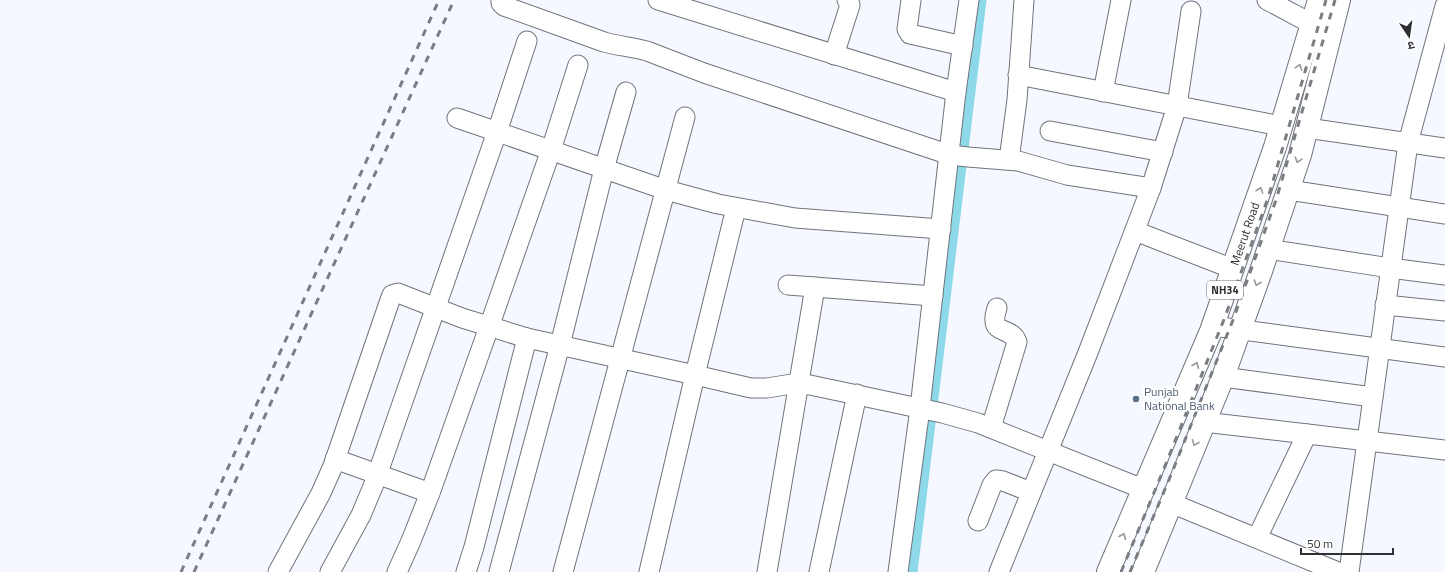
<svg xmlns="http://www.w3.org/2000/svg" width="1445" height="572" font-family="'Titillium Web','Noto Sans Devanagari',sans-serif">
	<rect width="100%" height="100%" fill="#f5f9ff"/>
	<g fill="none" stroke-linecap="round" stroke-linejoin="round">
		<polyline stroke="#8dd9ea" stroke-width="13" points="911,572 980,0"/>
		<defs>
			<g id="minor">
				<path d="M501,0V3L504,6L604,42C618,46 633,47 647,51L704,73L950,155L968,157L1018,161L1067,175L1151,188"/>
				<polyline points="658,0 956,92"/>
				<polyline points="911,0 907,29 910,34 963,46"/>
				<polyline points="1267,0 1312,24"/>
				<polyline points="834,55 850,5 849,2 847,0"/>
				<polyline points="1018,75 1281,126"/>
				<polyline points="1103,92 1121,0"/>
				<polyline points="457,118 666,190 718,204 795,218 941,229"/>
				<polyline points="1307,128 1445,148"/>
				<polyline points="1050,131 1163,152"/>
				<polyline points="1009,160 1017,100 1024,0"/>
				<polyline points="1289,190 1445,214"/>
				<polyline points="1135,231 1233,269"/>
				<polyline points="1268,249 1390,268 1445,275"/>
				<polyline points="788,285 933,296"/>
				<polyline points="1385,305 1445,311"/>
				<polyline points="1213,326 1445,357"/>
				<polyline points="1223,377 1373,397"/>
				<polyline points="1204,422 1445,450"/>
				<path d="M991,428L1017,342C1012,328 995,333 995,321C994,317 996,312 997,308"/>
				<polyline points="335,459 430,493"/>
				<polyline points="1171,503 1338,572"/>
				<polyline points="978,521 992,485 996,480 1003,481 1031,492"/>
				<polyline points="1257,538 1307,434"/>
				<polyline points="278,572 321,493 333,466 390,300 392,295 398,293 462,318 527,338 695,375 751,388 767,388 792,384 810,385 942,413 978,423 1143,489"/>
				<polyline points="330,572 361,515 374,484 497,132 527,41"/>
				<polyline points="397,572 411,541 430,493 489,327 551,150 578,65"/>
				<polyline points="466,572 474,547 527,338"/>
				<polyline points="499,572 560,345 604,169 626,92"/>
				<polyline points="563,572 685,117"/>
				<polyline points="649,572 695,375 736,208"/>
				<polyline points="767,572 815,287"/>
				<polyline points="819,572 857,394"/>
				<polyline points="898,572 920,408 956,92 969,0"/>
				<polyline points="999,572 1087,355 1151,188 1177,106 1191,11"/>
				<polyline points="1349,572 1408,143 1445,6"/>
			</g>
			<g id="highway">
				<polyline points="1108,572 1211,331 1275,147 1319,0"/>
				<polyline points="1143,572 1223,377 1261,271 1300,155 1339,0"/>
			</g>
		</defs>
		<use href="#minor" stroke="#70747a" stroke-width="21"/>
		<use href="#highway" stroke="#70747a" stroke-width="24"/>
		<use href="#minor" stroke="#fff" stroke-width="19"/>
		<use href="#highway" stroke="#fff" stroke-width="22"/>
		<g stroke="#7a7d81" stroke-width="3" stroke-dasharray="7 7" stroke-linecap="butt">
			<polyline points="181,572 439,0"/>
			<polyline points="194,572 454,0"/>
			<polyline points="1121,572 1163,471 1225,317 1268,198 1326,0"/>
			<polyline points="1130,572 1171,475 1233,320 1276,200 1335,0"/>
		</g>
	</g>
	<defs><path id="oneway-chevron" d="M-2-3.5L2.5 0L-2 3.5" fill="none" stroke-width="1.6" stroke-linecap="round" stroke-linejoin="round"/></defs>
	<g stroke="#969899">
		<use href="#oneway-chevron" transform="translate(1299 67) rotate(-73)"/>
		<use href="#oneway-chevron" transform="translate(1298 160) rotate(107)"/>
		<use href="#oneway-chevron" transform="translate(1260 190) rotate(-71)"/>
		<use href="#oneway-chevron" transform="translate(1257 283) rotate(109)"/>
		<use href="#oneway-chevron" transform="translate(1196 365) rotate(-67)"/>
		<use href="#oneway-chevron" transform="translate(1195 443) rotate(112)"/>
		<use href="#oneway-chevron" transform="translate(1123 536) rotate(-67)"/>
	</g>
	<circle fill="#5c6f8a" stroke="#fff" stroke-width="1.5" cx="1136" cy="399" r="4"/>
	<g text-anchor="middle" stroke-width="4" stroke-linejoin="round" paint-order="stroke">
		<rect fill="#fff" stroke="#6d6e70" stroke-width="1" x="1207" y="281" width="36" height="18" rx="3"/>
		<g font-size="11" font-weight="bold" fill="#2e3033">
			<text x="1225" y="294">NH34</text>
		</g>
		<g font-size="12" fill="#2e3033" stroke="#fff">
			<text transform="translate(1245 234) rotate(-71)" y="4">Meerut Road</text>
		</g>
		<g font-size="12" fill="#4e5e75" stroke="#fff" text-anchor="start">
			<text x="1144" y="396">Punjab<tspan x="1144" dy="14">National Bank</tspan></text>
		</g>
	</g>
	<g transform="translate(1409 36) rotate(167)" stroke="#ffffff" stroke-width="3" paint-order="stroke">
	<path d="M0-3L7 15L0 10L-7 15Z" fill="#2e3033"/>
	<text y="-6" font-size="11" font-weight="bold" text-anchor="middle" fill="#2e3033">उ</text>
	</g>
	<path d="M1301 548v6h92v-6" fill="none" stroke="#2e3033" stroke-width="2"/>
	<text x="1307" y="548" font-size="12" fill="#2e3033" stroke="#ffffff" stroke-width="3" paint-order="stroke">50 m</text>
</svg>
